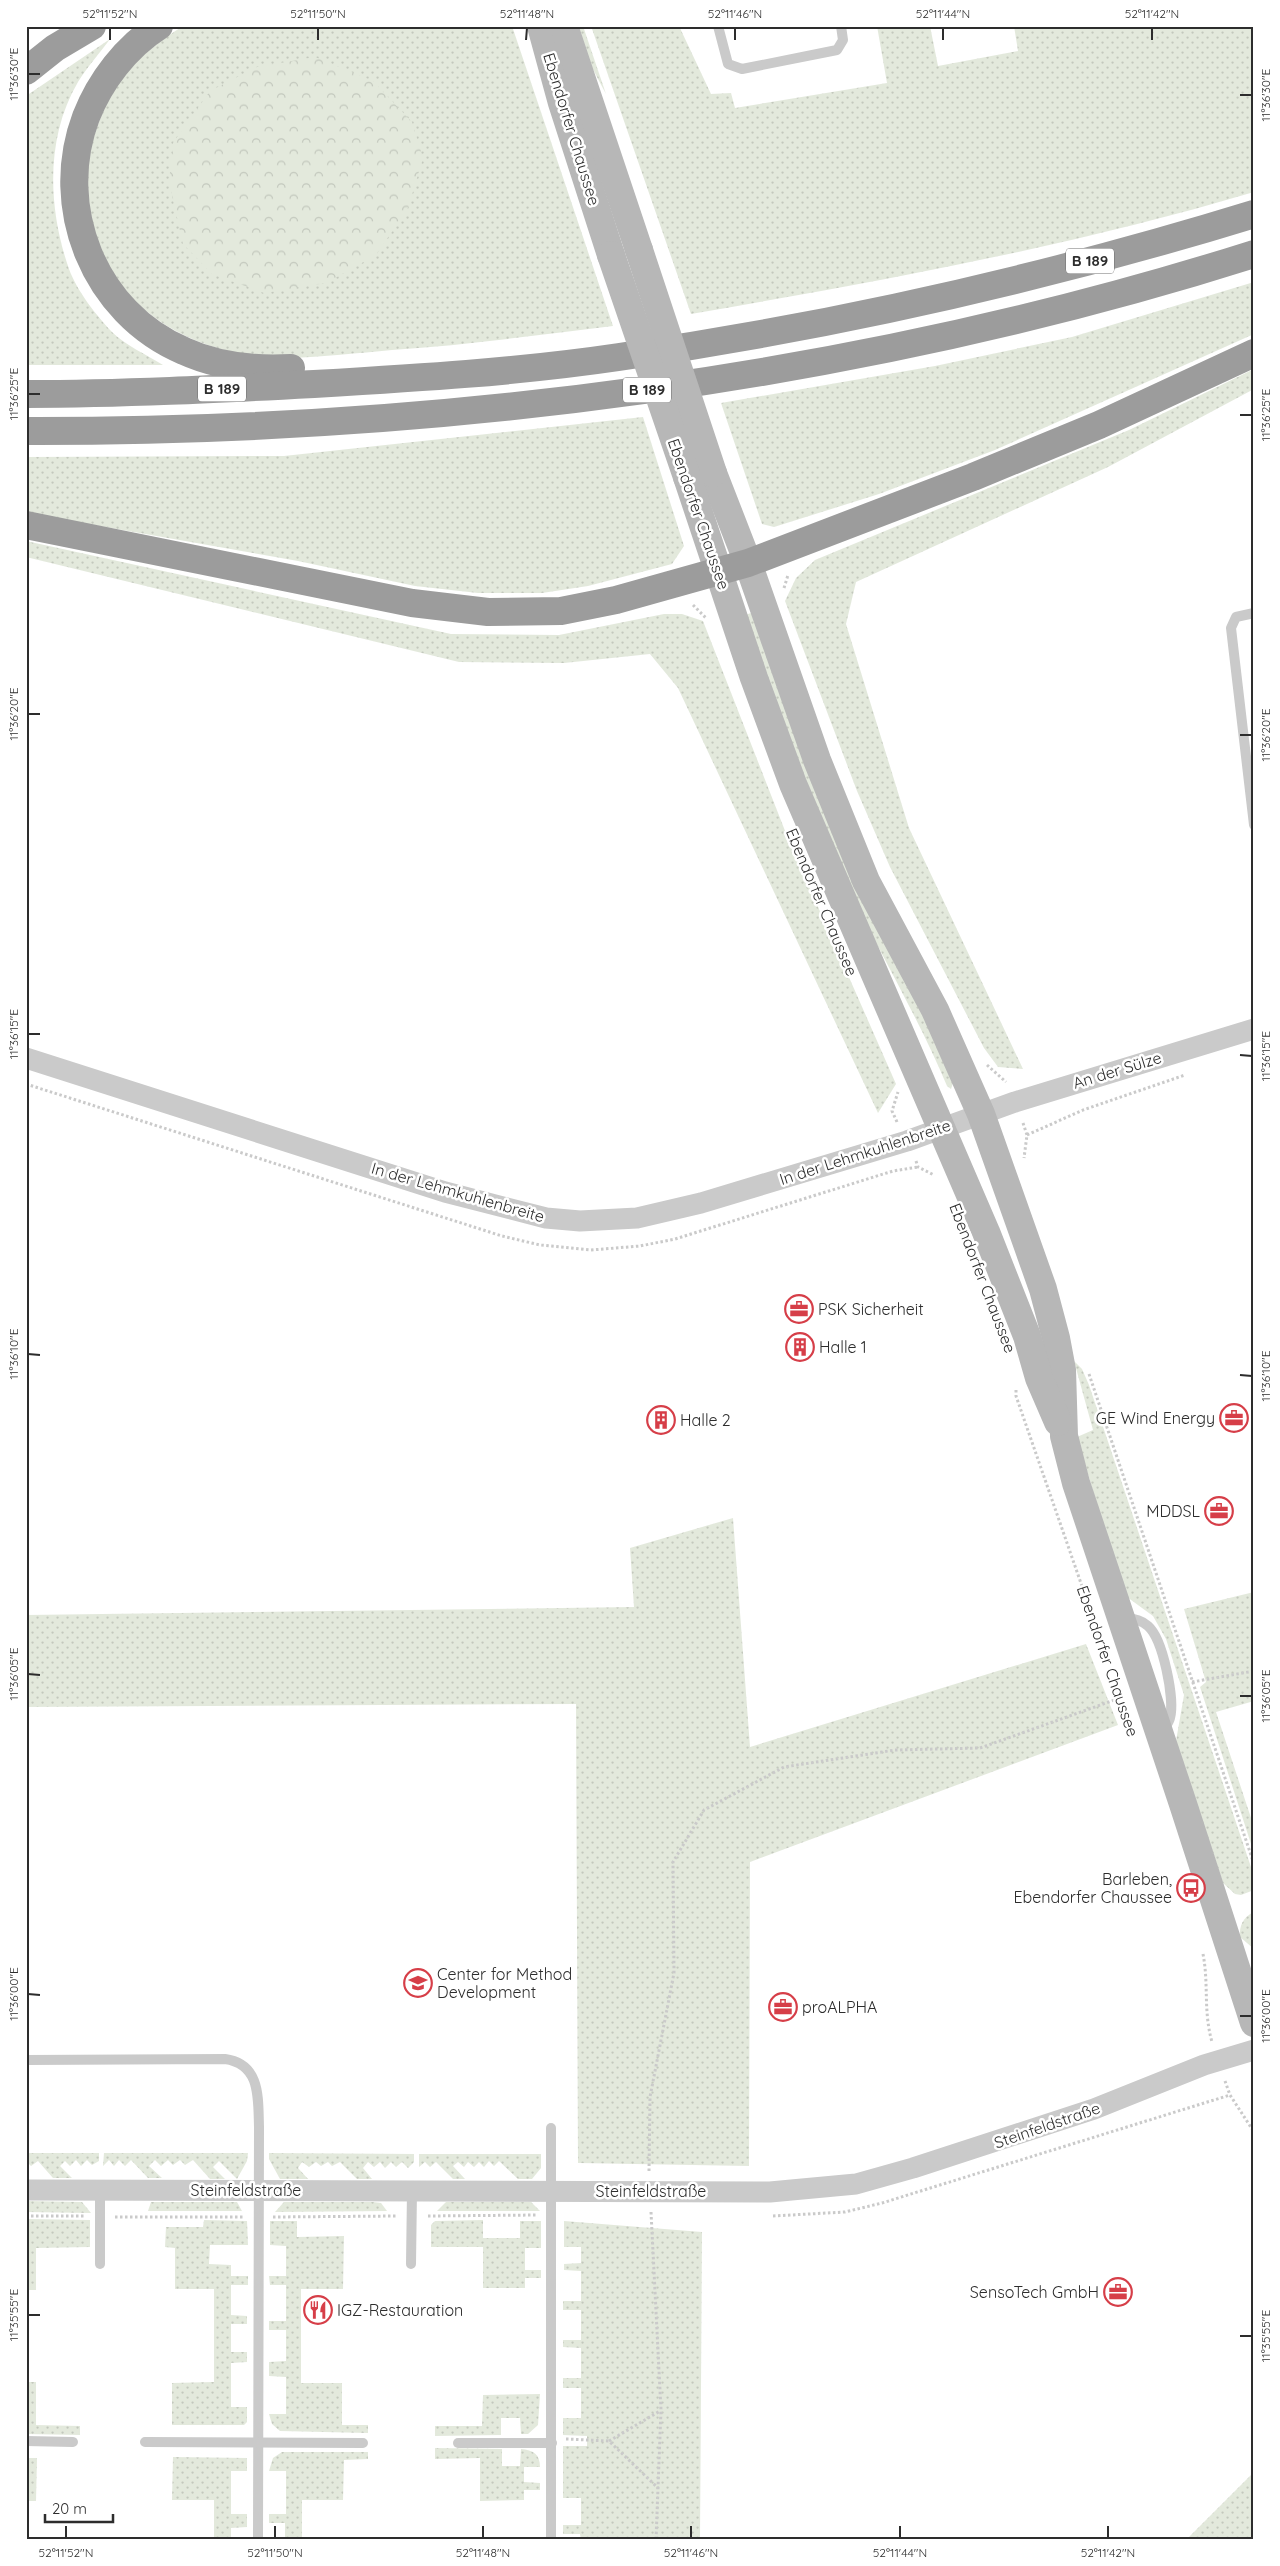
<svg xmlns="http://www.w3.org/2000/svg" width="1280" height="2566" font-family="Quicksand,sans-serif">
	<defs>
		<pattern id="grass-dots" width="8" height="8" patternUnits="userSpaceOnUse" patternTransform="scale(1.25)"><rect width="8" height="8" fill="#e3e9dc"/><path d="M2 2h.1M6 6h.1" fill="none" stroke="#c3c8bd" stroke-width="1.8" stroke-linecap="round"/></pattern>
		<pattern id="forest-crowns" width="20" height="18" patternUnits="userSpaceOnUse" patternTransform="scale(1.25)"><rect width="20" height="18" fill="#e3e9dc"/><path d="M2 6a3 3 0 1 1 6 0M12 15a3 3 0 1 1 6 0" fill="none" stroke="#c3c8bd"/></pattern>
	</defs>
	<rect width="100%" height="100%" fill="#fff"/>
	<g fill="url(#grass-dots)">
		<path d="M183,26H512L613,326C539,335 466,345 392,350C358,353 323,357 289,358C185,358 91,299 88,187C88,177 86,167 87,158C88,149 93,139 96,131C112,81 139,54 183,26Z"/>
		<polygon points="570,26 583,26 606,94"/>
		<path d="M591,26H679L711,94L731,93L735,108L887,83L877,26H899L900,29L930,26L938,66L1018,51L1014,26H1254V192C1069,247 881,281 691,314Z"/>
		<path d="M110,39C100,53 87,67 78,82C45,138 48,209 69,269C77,291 96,315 112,332C125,345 147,355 163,365H26V96Z"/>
		<polygon points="1254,282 1254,334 995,450 879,494 774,527 762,524 721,403 935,366 1072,337"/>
		<polygon points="1254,369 1254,389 1108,467 856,582 846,624 909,828 1023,1069 998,1067 984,1048 890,867 857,791 785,601 796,578 815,560 1129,430"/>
		<polygon points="643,417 684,546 672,564 588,586 542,593 478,593 415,586 298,561 26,513 26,457 284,456"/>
		<polygon points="26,541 451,634 559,635 664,614 682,614 703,621 789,841 896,1084 878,1113 678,688 650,654 564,663 459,662 26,557"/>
		<path d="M754,612L953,1083L951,1089L947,1086C917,1014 875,946 843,875C805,791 776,702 745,615Z"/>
		<polygon points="1074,1361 1082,1369 1089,1385 1253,1873 1254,1890 1241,1895 1235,1894 1223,1883 1176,1741 1184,1695 1166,1639 1153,1616 1127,1597 1112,1555 1077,1437 1093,1430"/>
		<polygon points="733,1518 750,1747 1086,1644 1118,1725 750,1862 749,2166 578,2163 576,1704 26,1707 26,1615 634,1607 630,1548"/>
		<polygon points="1254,1592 1254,1701 1216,1712 1254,1827 1254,1853 1200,1687 1206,1682 1184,1609"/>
		<path d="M1254,1912V1949L1240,1937C1239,1926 1243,1917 1254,1912Z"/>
		<polygon points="26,2153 99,2153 99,2161 92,2165 87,2160 81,2166 76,2160 70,2166 65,2161 60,2166 72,2178 53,2178 38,2161 31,2166 26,2161"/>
		<polygon points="104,2153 248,2153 247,2161 237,2179 219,2161 213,2167 225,2179 210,2179 193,2160 185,2165 180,2160 173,2165 168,2160 161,2166 155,2160 149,2166 162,2178 148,2178 131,2160 125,2166 119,2160 114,2166 109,2160 103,2166"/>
		<polygon points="269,2153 414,2154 414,2162 408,2168 402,2162 396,2167 391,2162 385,2168 380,2162 374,2167 368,2162 363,2168 372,2179 357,2179 340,2162 332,2166 328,2162 321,2166 316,2162 309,2167 302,2162 298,2168 308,2179 280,2179 269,2159"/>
		<polygon points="419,2154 541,2154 541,2168 532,2179 518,2179 499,2161 494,2166 489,2161 484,2167 479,2162 474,2167 468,2162 464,2167 458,2162 453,2166 465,2179 453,2179 436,2162 430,2167 425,2162 419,2167"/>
		<polygon points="26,2201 82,2202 91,2213 26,2212"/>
		<polygon points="151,2202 237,2202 242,2211 148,2211"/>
		<polygon points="284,2202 373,2202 381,2203 387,2211 275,2212"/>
		<polygon points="446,2202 531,2202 540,2211 437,2211"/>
		<polygon points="26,2219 90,2220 90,2247 36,2248 36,2290 26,2290"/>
		<polygon points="204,2220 247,2221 248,2245 210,2245 209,2264 231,2265 231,2276 248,2276 248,2285 231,2285 231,2315 247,2316 247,2324 231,2324 231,2352 247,2352 247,2362 231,2363 231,2407 247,2407 247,2422 244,2425 172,2425 172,2383 214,2382 214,2289 175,2289 175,2248 165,2247 166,2227 203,2227"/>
		<polygon points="483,2220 483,2238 520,2238 520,2221 541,2221 541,2248 525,2248 525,2270 541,2270 541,2278 525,2278 525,2288 483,2288 483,2247 431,2247 431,2225 435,2221"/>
		<polygon points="270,2221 297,2221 297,2237 344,2236 343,2289 301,2289 301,2383 342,2383 342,2425 368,2425 368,2433 280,2431 272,2424 269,2414 286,2414 286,2377 269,2376 269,2362 286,2361 286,2330 269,2330 269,2321 286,2321 286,2285 270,2285 269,2276 286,2276 286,2246 270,2245"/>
		<polygon points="564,2221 702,2232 700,2540 581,2540 580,2534 563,2534 563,2525 581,2525 581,2498 563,2498 563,2446 587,2446 587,2436 563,2435 563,2418 581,2418 581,2388 563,2388 563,2378 581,2378 581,2348 563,2347 563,2340 581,2340 581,2310 563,2310 563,2301 581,2301 581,2271 564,2270 564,2264 581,2263 581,2247 564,2247"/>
		<polygon points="26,2382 36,2382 36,2425 80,2426 80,2435 26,2434"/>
		<polygon points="540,2394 538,2425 528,2434 521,2434 520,2418 501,2418 501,2435 435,2436 435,2426 482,2426 483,2395"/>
		<path d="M435,2448L502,2449V2466H520L521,2449C533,2450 540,2454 540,2467H524V2482L540,2483V2490H524V2500L480,2501V2458L435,2459Z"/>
		<polygon points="282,2452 368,2452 368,2459 344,2460 343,2500 302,2500 302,2540 285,2540 285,2523 269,2523 269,2514 286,2514 286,2471 269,2471 273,2458"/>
		<polygon points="173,2457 247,2458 247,2471 231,2471 231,2514 247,2514 247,2527 231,2528 231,2540 214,2540 214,2500 172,2500"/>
		<polygon points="26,2458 37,2458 36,2501 26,2501"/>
		<polygon points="1254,2472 1254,2540 1186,2540"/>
	</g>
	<polygon fill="url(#forest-crowns)" points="315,57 373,81 412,122 423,158 408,208 376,255 326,283 264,293 212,274 183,244 169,182 173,143 210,91 257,67"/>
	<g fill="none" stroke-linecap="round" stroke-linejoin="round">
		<g stroke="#cacaca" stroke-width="3" stroke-dasharray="2.5 2.5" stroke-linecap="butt">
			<polyline points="784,588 788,575"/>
			<polyline points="693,605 706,618"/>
			<polyline points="987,1065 1006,1082"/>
			<polyline points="26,1084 502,1236 540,1245 591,1250 640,1246 675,1239 893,1171 918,1167"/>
			<polyline points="897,1122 892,1111 898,1092"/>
			<polyline points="1023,1123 1027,1135 1024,1158"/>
			<polyline points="1027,1135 1083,1110 1185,1075"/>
			<polyline points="916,1161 918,1167 934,1175"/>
			<polyline points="1089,1374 1254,1864"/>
			<polyline points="1016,1390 1016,1396 1084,1592"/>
			<polyline points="1192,1682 1254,1671"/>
			<path d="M1203,1954C1209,1985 1203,2010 1212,2042"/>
			<polyline points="1225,2081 1230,2095 1254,2132"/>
			<polyline points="649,2171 650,2097 674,1973 673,1862 704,1810 784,1767 895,1750 980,1748 1120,1698"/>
			<polyline points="651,2212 661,2410 656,2540"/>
			<polyline points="26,2216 84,2216"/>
			<polyline points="428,2216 537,2215"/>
			<polyline points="773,2216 845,2212 882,2203 1230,2095"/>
			<polyline points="115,2217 244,2217"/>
			<polyline points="273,2217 397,2216"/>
			<polyline points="566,2439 609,2441 658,2488"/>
			<polyline points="609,2441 660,2411"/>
		</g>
		<g stroke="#cacaca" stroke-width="10">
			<polyline points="718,26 728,64 742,69 837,50 843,40 841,26"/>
			<polyline points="1254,613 1236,617 1231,628 1254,825"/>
			<path d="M1122,1617C1132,1619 1140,1619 1148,1626C1163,1639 1175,1699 1170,1718C1169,1723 1164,1728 1162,1732"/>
			<path d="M26,2060L225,2059C261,2064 258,2098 259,2127L258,2540"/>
			<polyline points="551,2128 551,2540"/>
			<polyline points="100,2264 100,2190"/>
			<polyline points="411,2264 412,2191"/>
			<polyline points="26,2441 73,2442"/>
			<polyline points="145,2442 363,2443"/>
			<polyline points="458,2443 552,2443"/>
		</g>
		<g stroke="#cacaca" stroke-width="21">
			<polyline points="26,1058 445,1192 546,1218 580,1221 637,1218 701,1203 907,1141 1015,1102 1254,1029"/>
			<polyline points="26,2190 770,2192 856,2184 913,2168 1094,2109 1204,2065 1254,2050"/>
		</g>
		<g stroke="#b7b7b7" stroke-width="28">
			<polyline points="541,26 562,103 611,255"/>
			<polyline points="564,26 639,250"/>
			<polyline points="713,473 748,563 817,760 866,881 935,1010 981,1114 1043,1289 1056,1338 1062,1370 1064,1436 1076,1483 1183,1804 1254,2023"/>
			<polyline points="687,477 754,678 793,784 986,1232 1027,1336 1039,1378 1058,1422"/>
		</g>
		<g stroke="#9c9c9c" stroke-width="28">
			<path d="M159,26C126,47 100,81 86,117C52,207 94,313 184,351C217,366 256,370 291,368"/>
			<polyline points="26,71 55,48 92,26"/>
			<path d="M26,394C122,394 218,389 314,384C416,378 518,372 619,357C834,326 1046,278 1254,214"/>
			<path d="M26,431C438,432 860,379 1254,254"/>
			<polyline points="26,525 412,603 488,612 561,611 616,600 748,563 973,477 1099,425 1254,353"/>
		</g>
		<g stroke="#b7b7b7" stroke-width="28">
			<polyline points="639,250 713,473"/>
			<polyline points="611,255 687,477"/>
		</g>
	</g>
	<path fill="none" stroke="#2d2d2d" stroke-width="2" d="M110,40V28M318,40V28M526,40L527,28M735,40V28M943,40V28M1152,40V28M28,74H40M1240,95H1252M28,394H40M1240,415H1252M28,714H40M1240,735H1252M28,1034H40M1240,1055L1252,1056M28,1354L40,1355M1240,1375L1252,1376M28,1674L40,1675M1240,1696H1252M28,1994L40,1995M1240,2016H1252M28,2315H40M1240,2336H1252M66,2538V2526M275,2538V2526M483,2538V2526M691,2538V2526M900,2538V2526M1108,2538V2526"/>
	<defs>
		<symbol id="office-ring" viewBox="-11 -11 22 22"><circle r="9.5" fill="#fff" stroke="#d63e48" stroke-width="1.5"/><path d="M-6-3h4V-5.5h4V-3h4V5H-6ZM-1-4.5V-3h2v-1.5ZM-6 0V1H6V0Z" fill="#d63e48"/></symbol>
		<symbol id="building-ring" viewBox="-11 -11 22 22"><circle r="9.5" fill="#fff" stroke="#d63e48" stroke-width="1.5"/><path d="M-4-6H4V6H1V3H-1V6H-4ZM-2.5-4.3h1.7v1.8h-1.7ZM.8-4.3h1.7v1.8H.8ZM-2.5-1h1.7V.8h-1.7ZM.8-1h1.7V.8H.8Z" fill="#d63e48"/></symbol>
		<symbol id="bus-ring" viewBox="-11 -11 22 22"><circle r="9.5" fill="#fff" stroke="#d63e48" stroke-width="1.5"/><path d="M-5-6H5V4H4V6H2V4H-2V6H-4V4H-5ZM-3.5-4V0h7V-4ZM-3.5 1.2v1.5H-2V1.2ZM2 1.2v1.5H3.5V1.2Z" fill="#d63e48"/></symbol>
		<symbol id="university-ring" viewBox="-11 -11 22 22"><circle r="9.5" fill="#fff" stroke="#d63e48" stroke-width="1.5"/><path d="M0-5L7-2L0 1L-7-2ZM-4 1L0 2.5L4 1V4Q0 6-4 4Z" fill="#d63e48"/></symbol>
		<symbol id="restaurant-ring" viewBox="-11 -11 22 22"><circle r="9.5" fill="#fff" stroke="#d63e48" stroke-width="1.5"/><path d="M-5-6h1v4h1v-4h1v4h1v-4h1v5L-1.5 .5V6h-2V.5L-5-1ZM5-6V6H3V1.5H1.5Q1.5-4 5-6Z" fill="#d63e48"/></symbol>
	</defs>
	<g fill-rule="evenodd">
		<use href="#office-ring" x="783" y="1293" width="32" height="32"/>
		<use href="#building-ring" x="784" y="1331" width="32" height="32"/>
		<use href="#office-ring" x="1218" y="1402" width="32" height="32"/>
		<use href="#building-ring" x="645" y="1404" width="32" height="32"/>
		<use href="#office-ring" x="1203" y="1495" width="32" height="32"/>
		<use href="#bus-ring" x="1175" y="1872" width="32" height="32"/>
		<use href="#university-ring" x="402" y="1967" width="32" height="32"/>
		<use href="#office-ring" x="767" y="1991" width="32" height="32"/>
		<use href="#office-ring" x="1102" y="2276" width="32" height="32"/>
		<use href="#restaurant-ring" x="302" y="2294" width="32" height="32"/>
	</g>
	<g text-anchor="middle" stroke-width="5" stroke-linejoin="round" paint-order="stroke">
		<g fill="#fff" stroke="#6c6c6c" stroke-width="1">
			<rect x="1066" y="248.5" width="48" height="25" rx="4"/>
			<rect x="198" y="376.5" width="48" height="25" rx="4"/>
			<rect x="623" y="377.5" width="48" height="25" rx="4"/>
		</g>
		<g font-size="15" font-weight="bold" fill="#2d2d2d">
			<text x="1090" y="266">B 189</text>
			<text x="222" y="394">B 189</text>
			<text x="647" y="395">B 189</text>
		</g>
		<g font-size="16" fill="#2d2d2d" stroke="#fff">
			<text transform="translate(572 129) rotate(73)" y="6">Ebendorfer Chaussee</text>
			<text transform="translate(699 514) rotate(71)" y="6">Ebendorfer Chaussee</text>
			<text transform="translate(822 902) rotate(67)" y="6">Ebendorfer Chaussee</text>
			<text transform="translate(1117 1070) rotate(-17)" y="6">An der Sülze</text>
			<text transform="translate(865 1152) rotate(-18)" y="6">In der Lehmkuhlenbreite</text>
			<text transform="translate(458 1192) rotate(16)" y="6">In der Lehmkuhlenbreite</text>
			<text transform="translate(983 1278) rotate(69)" y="6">Ebendorfer Chaussee</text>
			<text transform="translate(1108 1661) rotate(71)" y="6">Ebendorfer Chaussee</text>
			<text transform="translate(1047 2125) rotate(-19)" y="6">Steinfeldstraße</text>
			<text x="246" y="2196">Steinfeldstraße</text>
			<text x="651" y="2197">Steinfeldstraße</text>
		</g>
		<g font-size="16" fill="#2d2d2d" stroke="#fff" text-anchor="start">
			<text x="818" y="1315">PSK Sicherheit</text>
			<text x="819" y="1353">Halle 1</text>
			<text x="1215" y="1424" text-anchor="end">GE Wind Energy</text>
			<text x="680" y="1426">Halle 2</text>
			<text x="1200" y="1517" text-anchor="end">MDDSL</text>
			<text x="1172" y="1885" text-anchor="end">Barleben,<tspan x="1172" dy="18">Ebendorfer Chaussee</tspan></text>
			<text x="437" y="1980">Center for Method<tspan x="437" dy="18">Development</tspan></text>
			<text x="802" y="2013">proALPHA</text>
			<text x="1099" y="2298" text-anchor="end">SensoTech GmbH</text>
			<text x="337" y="2316">IGZ-Restauration</text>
		</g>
	</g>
	<rect width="1280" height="2566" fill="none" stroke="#ffffff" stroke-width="55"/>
	<path d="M45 2514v8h68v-8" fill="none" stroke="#2d2d2d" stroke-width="2.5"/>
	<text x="52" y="2514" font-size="15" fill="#2d2d2d" stroke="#ffffff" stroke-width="4" paint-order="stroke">20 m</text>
	<rect x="28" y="28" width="1224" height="2510" fill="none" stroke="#2d2d2d" stroke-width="2"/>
	<g font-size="12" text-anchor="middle" fill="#2d2d2d">
		<text x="110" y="18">52°11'52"N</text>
		<text x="318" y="18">52°11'50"N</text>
		<text x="527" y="18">52°11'48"N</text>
		<text x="735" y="18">52°11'46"N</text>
		<text x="943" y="18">52°11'44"N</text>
		<text x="1152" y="18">52°11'42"N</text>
		<text transform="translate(14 74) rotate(-90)" y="4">11°36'30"E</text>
		<text transform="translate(1266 95) rotate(-90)" y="4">11°36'30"E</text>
		<text transform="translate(14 394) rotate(-90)" y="4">11°36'25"E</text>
		<text transform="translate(1266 415) rotate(-90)" y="4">11°36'25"E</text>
		<text transform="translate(14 714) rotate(-90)" y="4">11°36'20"E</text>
		<text transform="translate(1266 735) rotate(-90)" y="4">11°36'20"E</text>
		<text transform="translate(14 1034) rotate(-90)" y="4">11°36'15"E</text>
		<text transform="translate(1266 1056) rotate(-90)" y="4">11°36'15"E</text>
		<text transform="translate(14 1354) rotate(-90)" y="4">11°36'10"E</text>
		<text transform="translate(1266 1376) rotate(-90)" y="4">11°36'10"E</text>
		<text transform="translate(14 1674) rotate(-90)" y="4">11°36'05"E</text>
		<text transform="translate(1266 1696) rotate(-90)" y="4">11°36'05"E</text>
		<text transform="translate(14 1994) rotate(-90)" y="4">11°36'00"E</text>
		<text transform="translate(1266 2016) rotate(-90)" y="4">11°36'00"E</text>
		<text transform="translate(14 2315) rotate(-90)" y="4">11°35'55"E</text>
		<text transform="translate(1266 2336) rotate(-90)" y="4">11°35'55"E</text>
		<text x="66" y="2557">52°11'52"N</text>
		<text x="275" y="2557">52°11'50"N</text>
		<text x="483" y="2557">52°11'48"N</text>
		<text x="691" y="2557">52°11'46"N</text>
		<text x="900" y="2557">52°11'44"N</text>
		<text x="1108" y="2557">52°11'42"N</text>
	</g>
</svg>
